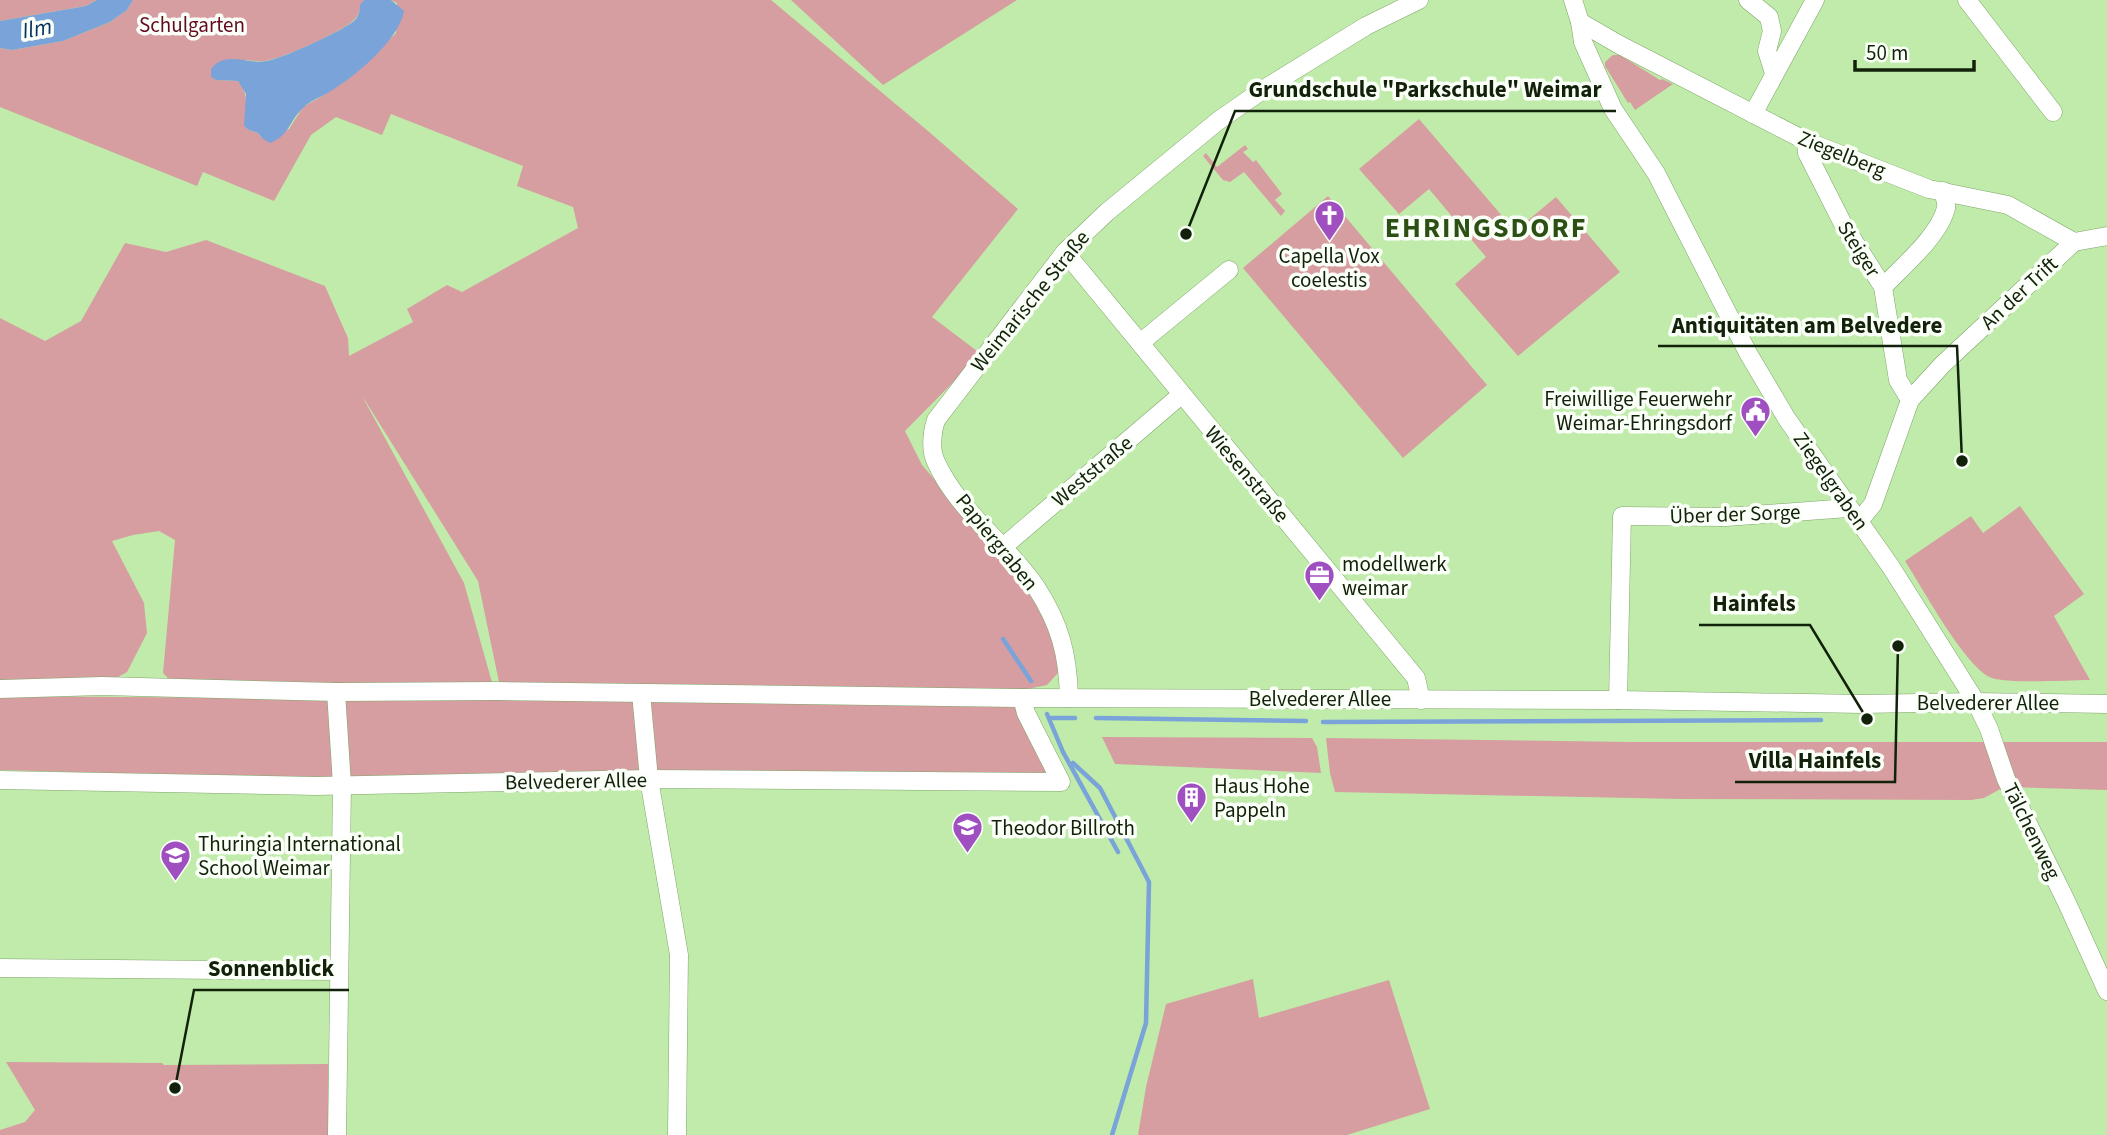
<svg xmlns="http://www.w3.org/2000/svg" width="2107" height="1135" font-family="'Source Sans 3',sans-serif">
	<rect width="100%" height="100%" fill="#c0ebaa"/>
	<g fill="#d79ea1">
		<polygon points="0,0 97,0 86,6 0,21"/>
		<path d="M133,0H364C359,6 361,13 355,19C344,31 282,59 265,61C257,62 251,60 243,60C233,60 221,66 211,69V77L216,80L238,81C253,99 241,111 249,130L258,133L263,139L289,129L303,107L327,93L358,70L396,33L397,3L391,0H771L928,131L1018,209L932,317L981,354L905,431L922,465L1030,591L1053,636L1059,667L1058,673L1047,685L1028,689L500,687L478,581L361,394L464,583L493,686L174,684L163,673L175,540L159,531L133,535L112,541L144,603L147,633L127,672L102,686L0,689V318L45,341L81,321L125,243L166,252L206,240L325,286L348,338L349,356L413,322L407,309L447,285L462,292L578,228L573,207L517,186L523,166L391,114L382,135L336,117L311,135L274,201L203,172L197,186L0,107V48L12,50L63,41L110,22L127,10Z"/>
		<polygon points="791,0 1017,0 883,85"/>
		<polygon points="1613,55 1620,55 1660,80 1662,79 1673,84 1635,110 1630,102 1628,103 1605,66 1605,62"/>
		<polygon points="1419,119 1515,231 1556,197 1620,272 1518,356 1455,284 1486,257 1429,189 1399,214 1359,169"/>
		<polygon points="1245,145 1248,149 1243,152 1253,162 1256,160 1282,194 1275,200 1285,211 1281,216 1244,172 1230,182 1223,180 1203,156 1206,153 1217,167"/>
		<polygon points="1328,196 1487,385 1403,458 1243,268"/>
		<path d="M2020,506L2084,594L2054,616L2090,680C2067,680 2011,684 1992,678C1966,669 1922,587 1905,561L1971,516L1983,533Z"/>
		<polygon points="0,696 1017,704 1055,778 331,779 0,770"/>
		<polygon points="1102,737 1312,738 1317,747 1321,773 1115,764"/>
		<polygon points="1326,738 1632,742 2107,742 2107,790 2004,787 1984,798 1971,800 1680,799 1335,792 1330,773"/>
		<polygon points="1253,979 1259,1018 1389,980 1430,1109 1347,1135 1138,1135 1146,1087 1166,1004"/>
		<polygon points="6,1062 162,1063 164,1065 328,1064 328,1135 0,1135 0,1130 25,1122 35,1110"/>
	</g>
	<g fill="#79a3d9">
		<polygon points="97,0 133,0 127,10 110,22 63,41 12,50 0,48 0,21 86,6"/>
		<path d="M364,0H391L404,11C399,41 352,79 326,94C318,98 310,101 303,108C289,121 290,135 270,143L263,139L258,133L249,130L244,126L246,94L238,81L216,80L211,77V69C226,50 247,65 267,61C283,58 343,31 355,20C359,15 360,11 360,5Z"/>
	</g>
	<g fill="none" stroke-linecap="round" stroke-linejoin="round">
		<g stroke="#79a3d9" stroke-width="4.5">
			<polyline points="1003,639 1031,681"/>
			<polyline points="1047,714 1063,752 1118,852"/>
			<polyline points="1050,718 1075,718"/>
			<polyline points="1096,718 1306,721"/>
			<polyline points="1323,722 1821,720"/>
			<polyline points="1073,763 1100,788 1149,882 1146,1023 1112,1135"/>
		</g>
		<defs>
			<g id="street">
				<polyline points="1573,0 1580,22 1583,42 1613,109 1656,173 1748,353 1787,419 1891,567 1976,702 1989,729 2006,779 2067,903 2107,991"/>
				<polyline points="1748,0 1769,17 1772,31 1767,51 1774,73"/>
				<polyline points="1967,0 2053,112"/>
				<polyline points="1580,22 1618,44 1806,141 1929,189 2008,205 2074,242"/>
				<polyline points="1753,114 1815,0"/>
				<polyline points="1806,141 1807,153 1843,224 1883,287 1898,380 1910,400"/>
				<polyline points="2074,242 2107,236"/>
				<polyline points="1065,252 1416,678 1421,700"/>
				<path d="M1883,287C1902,267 1940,235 1946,208C1947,203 1944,196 1943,191"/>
				<polyline points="1140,343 1229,270"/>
				<polyline points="1859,521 1873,504 1910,400 1942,365 2074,242"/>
				<polyline points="1003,547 1181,395"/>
				<polyline points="0,689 102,686 336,692 496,691 1022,698 1618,700 1862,704 1976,702 2107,704"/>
				<polyline points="336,692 342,785 337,1135"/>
				<polyline points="641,693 649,779 679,955 677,1135"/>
				<path d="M1069,698C1068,654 1060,624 1036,587C1006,543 958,511 936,462C930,450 932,432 936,420L1065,252L1107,212L1218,121L1261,91L1366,26L1419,0"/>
				<polyline points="1618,700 1622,516 1726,517 1848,508"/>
				<polyline points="0,780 316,786 649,779 1061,782 1026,713 1022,698"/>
				<polyline points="0,968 339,971"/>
			</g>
		</defs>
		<use href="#street" stroke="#7ea669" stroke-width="19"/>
		<use href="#street" stroke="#fff" stroke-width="18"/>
	</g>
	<defs>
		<symbol id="church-pin" viewBox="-11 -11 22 30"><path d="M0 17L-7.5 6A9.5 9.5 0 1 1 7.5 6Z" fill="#9f4fbf" stroke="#fafff8"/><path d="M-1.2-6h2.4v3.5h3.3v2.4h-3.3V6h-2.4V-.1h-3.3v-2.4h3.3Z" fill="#fff"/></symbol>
		<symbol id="civic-pin" viewBox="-11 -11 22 30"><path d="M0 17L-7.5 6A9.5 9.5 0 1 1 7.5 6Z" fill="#9f4fbf" stroke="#fafff8"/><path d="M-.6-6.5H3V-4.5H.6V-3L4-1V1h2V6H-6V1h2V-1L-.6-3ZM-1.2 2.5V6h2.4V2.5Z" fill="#fff"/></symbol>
		<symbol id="office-pin" viewBox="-11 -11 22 30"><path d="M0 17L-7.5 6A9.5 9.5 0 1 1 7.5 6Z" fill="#9f4fbf" stroke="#fafff8"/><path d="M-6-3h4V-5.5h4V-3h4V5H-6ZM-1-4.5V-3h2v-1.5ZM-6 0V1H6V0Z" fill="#fff"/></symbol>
		<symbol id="building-pin" viewBox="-11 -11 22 30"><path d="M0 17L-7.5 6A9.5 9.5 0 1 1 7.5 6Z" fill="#9f4fbf" stroke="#fafff8"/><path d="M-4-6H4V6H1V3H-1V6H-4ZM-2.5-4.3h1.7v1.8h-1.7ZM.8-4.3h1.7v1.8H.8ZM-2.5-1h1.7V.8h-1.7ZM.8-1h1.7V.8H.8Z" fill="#fff"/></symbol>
		<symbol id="school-pin" viewBox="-11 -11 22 30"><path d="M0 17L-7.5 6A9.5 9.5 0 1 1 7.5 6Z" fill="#9f4fbf" stroke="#fafff8"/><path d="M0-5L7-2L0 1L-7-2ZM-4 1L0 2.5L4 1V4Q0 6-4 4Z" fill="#fff"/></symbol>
	</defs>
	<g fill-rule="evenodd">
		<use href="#church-pin" x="1312" y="198" width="35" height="47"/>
		<use href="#civic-pin" x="1738" y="394" width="35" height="47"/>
		<use href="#office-pin" x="1302" y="558" width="35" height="47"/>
		<use href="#building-pin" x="1174" y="780" width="35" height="47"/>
		<use href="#school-pin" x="950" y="810" width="35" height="47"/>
		<use href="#school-pin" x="158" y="838" width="35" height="47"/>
	</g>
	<g text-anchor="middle" stroke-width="7" stroke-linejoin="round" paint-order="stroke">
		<g font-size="21" fill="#650b20" stroke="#fafff8">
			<text x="192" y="32">Schulgarten</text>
		</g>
		<g font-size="21" fill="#122109" stroke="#fafff8">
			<text transform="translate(1842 154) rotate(22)" y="7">Ziegelberg</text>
			<text transform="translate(1859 249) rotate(58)" y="7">Steiger</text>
			<text transform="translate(2019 293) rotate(-43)" y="7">An der Trift</text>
			<text transform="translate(1030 301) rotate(-51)" y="7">Weimarische Straße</text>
			<text transform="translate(1092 471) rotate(-40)" y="7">Weststraße</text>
			<text transform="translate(1247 474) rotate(50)" y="7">Wiesenstraße</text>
			<text transform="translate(1831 481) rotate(55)" y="7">Ziegelgraben</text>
			<text transform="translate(1735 514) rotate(-2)" y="7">Über der Sorge</text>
			<text transform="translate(997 542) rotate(51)" y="7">Papiergraben</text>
			<text x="1320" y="706">Belvederer Allee</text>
			<text x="1988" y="710">Belvederer Allee</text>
			<text transform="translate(576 781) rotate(-1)" y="7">Belvederer Allee</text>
			<text transform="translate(2032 831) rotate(64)" y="7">Tälchenweg</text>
		</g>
		<g font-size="21" fill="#122109" stroke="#fafff8" text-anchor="start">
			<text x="1329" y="263" text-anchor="middle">Capella Vox<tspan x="1329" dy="24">coelestis</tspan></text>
			<text x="1732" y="406" text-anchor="end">Freiwillige Feuerwehr<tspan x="1732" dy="24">Weimar-Ehringsdorf</tspan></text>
			<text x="1342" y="571">modellwerk<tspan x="1342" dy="24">weimar</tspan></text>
			<text x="1214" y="793">Haus Hohe<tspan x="1214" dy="24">Pappeln</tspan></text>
			<text x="991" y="835">Theodor Billroth</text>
			<text x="198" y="851">Thuringia International<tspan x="198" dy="24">School Weimar</tspan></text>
		</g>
		<g font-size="23" font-style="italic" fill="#083363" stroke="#fafff8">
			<text transform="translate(37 28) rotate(-10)" y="8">Ilm</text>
		</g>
		<g font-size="28" font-weight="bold" letter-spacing="2" fill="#2c5014" stroke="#fafff8">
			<text x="1486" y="237">EHRINGSDORF</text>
		</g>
	</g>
	<path fill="none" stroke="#122109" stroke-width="2.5" d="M1186 234L1235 111H1616M1962 461L1957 346H1658M1867 719L1810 625H1699M1898 646L1895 782H1735M175 1088L194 990H349"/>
	<g fill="#122109" stroke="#fafff8" stroke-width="2.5">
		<circle cx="1186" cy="234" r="7"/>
		<circle cx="1962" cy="461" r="7"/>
		<circle cx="1867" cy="719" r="7"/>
		<circle cx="1898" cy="646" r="7"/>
		<circle cx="175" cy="1088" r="7"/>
	</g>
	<g font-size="23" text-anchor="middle" font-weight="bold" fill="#122109" stroke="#fafff8" stroke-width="7" stroke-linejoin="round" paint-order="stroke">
		<text x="1425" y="97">Grundschule "Parkschule" Weimar</text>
		<text x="1807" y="333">Antiquitäten am Belvedere</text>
		<text x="1754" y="611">Hainfels</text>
		<text x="1815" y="768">Villa Hainfels</text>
		<text x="271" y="976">Sonnenblick</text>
	</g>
	<path d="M1855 60v10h119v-10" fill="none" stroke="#122109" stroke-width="3.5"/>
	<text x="1866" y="60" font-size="21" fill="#122109" stroke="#fafff8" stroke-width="5" paint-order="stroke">50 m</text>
</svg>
